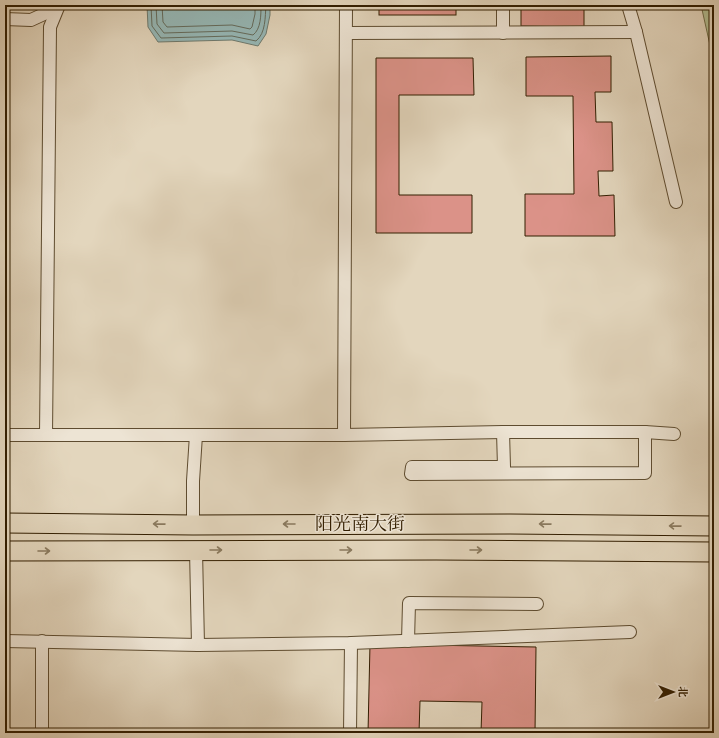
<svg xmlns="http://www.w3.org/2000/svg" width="719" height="738" font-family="'EB Garamond','Noto Serif SC',serif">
	<rect width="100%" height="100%" fill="#e3d6bd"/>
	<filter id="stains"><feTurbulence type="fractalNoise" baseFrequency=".005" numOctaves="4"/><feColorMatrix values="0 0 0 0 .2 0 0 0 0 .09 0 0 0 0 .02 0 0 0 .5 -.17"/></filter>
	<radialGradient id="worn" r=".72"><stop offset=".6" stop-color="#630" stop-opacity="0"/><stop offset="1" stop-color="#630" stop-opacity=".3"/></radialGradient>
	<polygon fill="#b3be92" stroke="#726e4a" points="701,5 714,5 714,63"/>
	<polygon fill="#96b8b7" stroke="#6e7a6e" points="147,5 270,5 270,15 266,34 258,46 232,40 158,42 148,27"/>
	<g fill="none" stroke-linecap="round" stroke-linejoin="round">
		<g stroke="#646b5c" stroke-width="1">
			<path d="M151,5L152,26L161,38L232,36L256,41C266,33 265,17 266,5"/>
			<path d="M156,5L157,24L164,33L232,31L253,35C261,29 261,15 261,5"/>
			<polyline points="162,5 163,22 167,27 232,25 250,29 252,27 255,14 255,5"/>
		</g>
	</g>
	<g fill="#db9288" stroke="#321e01">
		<rect x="379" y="5" width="77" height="10"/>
		<polygon points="521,5 545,5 545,7 584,8 584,27 521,26"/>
		<polygon points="611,56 611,92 595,92 596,122 612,122 613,171 598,171 599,196 614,195 615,236 525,236 525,194 574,194 573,96 526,96 526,57"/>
		<polygon points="376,58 473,58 474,95 399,95 399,195 472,195 472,233 376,233"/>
		<polygon points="370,644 536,647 535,733 481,733 482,702 420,701 419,733 368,733"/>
	</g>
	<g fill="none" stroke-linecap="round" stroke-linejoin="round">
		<defs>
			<g id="street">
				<polyline points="503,5 503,33"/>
				<polyline points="628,5 636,32 676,202"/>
				<polyline points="5,19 31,20 57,8"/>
				<polyline points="346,33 636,32"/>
				<polyline points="503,432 504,467 412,467 411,474 645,473 645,432"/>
				<polyline points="5,435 344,435 503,432 645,432 674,434"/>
				<polyline points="46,435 50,27 59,5"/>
				<polyline points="344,435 346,5"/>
				<polyline points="193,525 193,481 196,435"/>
				<polyline points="196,550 198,645"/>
				<polyline points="5,641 198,645 351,643 630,632"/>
				<polyline points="42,641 42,733"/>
				<polyline points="408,641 409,603 537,604"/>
				<polyline points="350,733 351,643"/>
			</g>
			<g id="primary">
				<polyline points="5,523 193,525 510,524 714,526"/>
				<polyline points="5,551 436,550 714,552"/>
			</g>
		</defs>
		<use href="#street" stroke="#5e4c30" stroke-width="14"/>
		<use href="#primary" stroke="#321e01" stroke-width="21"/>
		<use href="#street" stroke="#ede4d4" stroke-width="12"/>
		<use href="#primary" stroke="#e3d6bd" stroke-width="19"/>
	</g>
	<defs><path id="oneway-shaft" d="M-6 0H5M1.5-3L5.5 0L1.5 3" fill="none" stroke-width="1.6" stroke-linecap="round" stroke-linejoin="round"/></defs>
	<g stroke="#8a7a5f">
		<use href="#oneway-shaft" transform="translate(159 524) rotate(-179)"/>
		<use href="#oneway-shaft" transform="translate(289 524) rotate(180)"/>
		<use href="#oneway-shaft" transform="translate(545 524) rotate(-179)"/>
		<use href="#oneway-shaft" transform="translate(675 526) rotate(-179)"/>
		<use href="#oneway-shaft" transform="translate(216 550)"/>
		<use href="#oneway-shaft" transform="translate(346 550)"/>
		<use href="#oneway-shaft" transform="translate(476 550)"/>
		<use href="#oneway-shaft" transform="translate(44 551)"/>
	</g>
	<g text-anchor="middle" stroke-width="3" stroke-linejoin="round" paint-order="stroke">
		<g font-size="18" fill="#321e01" stroke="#ede4d4">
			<text x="360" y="530">阳光南大街</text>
		</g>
	</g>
	<rect width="719" height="738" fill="none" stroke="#e3d6bd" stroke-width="20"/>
	<rect x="6" y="6" width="707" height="726" fill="none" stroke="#321e01" stroke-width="2"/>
	<rect x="10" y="10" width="699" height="718" fill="none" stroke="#321e01"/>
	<g transform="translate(673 692) rotate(90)" stroke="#ede4d4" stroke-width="3" paint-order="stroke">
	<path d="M0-3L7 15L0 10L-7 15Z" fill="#321e01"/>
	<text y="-6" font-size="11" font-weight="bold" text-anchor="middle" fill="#321e01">北</text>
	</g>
	<rect width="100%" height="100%" filter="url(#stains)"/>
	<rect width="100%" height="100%" fill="url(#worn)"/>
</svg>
